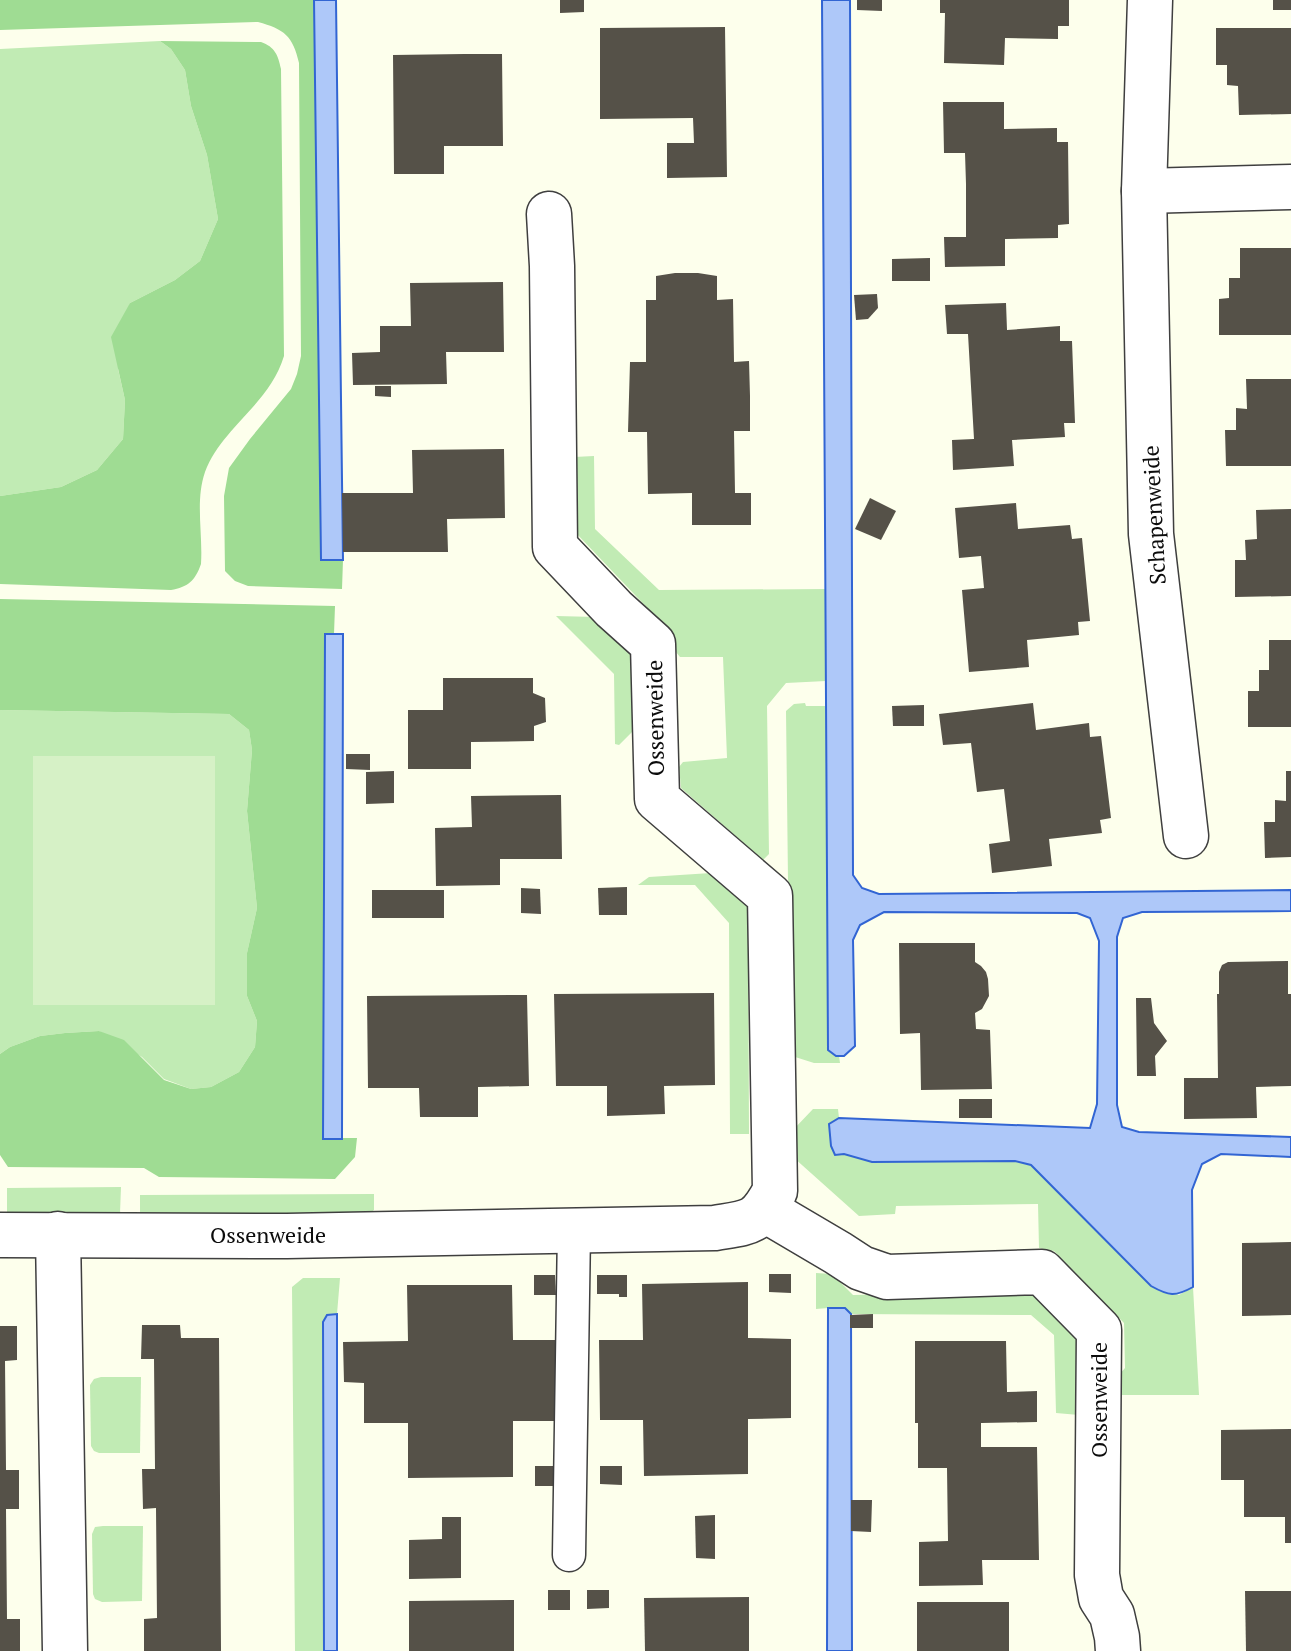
<svg xmlns="http://www.w3.org/2000/svg" width="1291" height="1651" font-family="'PT Serif',serif">
	<rect width="100%" height="100%" fill="#fdffec"/>
	<g fill="#c1ebb4">
		<polygon points="160,41 171,49 185,70 191,106 207,155 218,219 200,261 175,280 130,303 118,369 125,400 123,439 97,470 61,487 0,496 0,49"/>
		<polygon points="594,456 595,529 659,590 826,589 826,681 786,683 767,706 769,854 763,860 681,788 679,767 683,762 727,758 723,657 680,657 676,652 675,637 575,532 574,457"/>
		<polygon points="556,616 596,617 632,654 634,730 619,745 615,744 614,674"/>
		<polygon points="805,703 806,706 826,706 828,1050 835,1056 839,1056 840,1063 814,1063 792,1056 790,886 788,880 786,711 794,704"/>
		<polygon points="0,710 229,714 249,730 252,750 247,811 257,908 247,953 247,996 257,1021 255,1047 239,1072 211,1087 191,1089 164,1079 142,1057 99,1031 65,1033 40,1036 10,1047 0,1054"/>
		<polygon points="711,873 748,905 749,1134 730,1134 729,923 695,885 638,885 649,877"/>
		<polygon points="813,1109 838,1109 839,1118 829,1125 835,1155 844,1154 872,1162 1015,1161 1031,1165 1151,1286 1179,1295 1193,1287 1199,1395 1119,1395 1119,1375 1125,1368 1124,1323 1054,1251 1039,1248 1038,1204 896,1206 895,1214 859,1216 793,1157 793,1130"/>
		<polygon points="121,1187 120,1213 7,1213 7,1188"/>
		<polygon points="374,1194 374,1210 370,1213 140,1214 140,1195"/>
		<polygon points="816,1273 832,1274 853,1295 1021,1292 1038,1296 1070,1329 1076,1339 1078,1350 1079,1415 1056,1413 1054,1335 1031,1315 851,1314 848,1311 828,1308 816,1309"/>
		<polygon points="303,1278 340,1278 337,1314 327,1315 323,1323 324,1651 295,1651 292,1287"/>
		<polygon points="101,1377 141,1377 140,1453 99,1453 94,1451 91,1446 90,1385 94,1379"/>
		<polygon points="103,1526 143,1526 142,1601 102,1602 95,1599 93,1594 92,1534 95,1527"/>
	</g>
	<g fill="#9fdc93">
		<path d="M0,0H314L321,560H343L342,589L248,586L235,581L225,571L224,496L229,468L250,439L291,389L297,374L301,356L299,63C293,36 284,29 258,22L0,30Z"/>
		<path d="M160,41L261,42C275,47 278,55 281,69L284,356C269,405 222,427 205,472C195,501 203,533 201,564C195,581 188,587 171,590L0,584V496L61,487L97,470L123,439L125,400L111,337L130,303L175,280L200,261L218,219L207,155L191,106L185,70L171,49Z"/>
		<polygon points="0,599 335,606 334,634 325,634 323,1138 357,1138 355,1157 335,1179 159,1177 144,1168 8,1167 0,1155 0,1054 10,1047 40,1036 65,1033 99,1031 124,1040 164,1080 191,1089 211,1087 239,1072 255,1047 257,1021 247,996 247,953 257,908 247,811 252,750 249,730 229,714 0,710"/>
	</g>
	<rect fill="#d6f1c6" x="33" y="756" width="182" height="249"/>
	<g fill="#aec8f9" stroke="#3265d3" stroke-width="2">
		<polygon points="314,0 336,0 343,560 321,560"/>
		<path d="M822,0H850L853,875L862,888L879,894L1291,890V911L1142,912L1123,918L1117,937V1105L1122,1127L1139,1132L1291,1137V1157L1221,1154L1202,1164L1192,1190L1193,1287C1175,1297 1169,1296 1151,1286L1031,1165L1015,1161L872,1162L844,1154L835,1155L831,1146L829,1124L839,1118L1090,1128L1097,1104L1099,941L1090,918L1077,913L884,912L860,925L853,940L855,1046L844,1056H836L828,1050Z"/>
		<polygon points="325,634 343,634 342,1139 323,1139"/>
		<polygon points="828,1308 845,1308 851,1314 852,1651 827,1651"/>
		<polygon points="337,1314 337,1651 324,1651 323,1322 327,1315"/>
	</g>
	<g fill="#555148">
		<polygon points="560,0 584,0 584,12 560,13"/>
		<polygon points="857,0 882,0 882,11 857,10"/>
		<polygon points="940,0 1069,0 1069,26 1058,26 1058,39 1005,38 1004,65 944,63 945,13 940,13"/>
		<rect x="1273" y="0" width="18" height="10"/>
		<polygon points="725,27 727,177 667,178 667,143 694,143 693,118 600,119 600,28"/>
		<polygon points="1216,28 1291,28 1291,114 1239,115 1238,86 1227,85 1227,65 1216,65"/>
		<polygon points="464,54 502,54 503,146 444,146 444,174 394,174 393,55"/>
		<polygon points="943,102 1004,102 1004,129 1057,128 1057,142 1068,142 1069,224 1058,225 1058,238 1005,239 1005,266 945,267 944,237 966,237 966,184 965,153 944,153"/>
		<polygon points="1240,248 1291,248 1291,335 1219,335 1219,299 1229,298 1229,278 1240,278"/>
		<polygon points="930,258 930,281 892,281 892,259"/>
		<polygon points="675,273 698,273 717,276 717,300 733,299 734,362 749,361 750,396 750,431 734,431 735,493 751,493 751,525 692,525 692,493 648,494 647,432 628,432 630,362 646,362 646,300 656,300 656,276"/>
		<polygon points="503,282 504,352 446,352 447,384 353,385 352,353 380,352 380,326 411,326 410,283"/>
		<polygon points="877,294 878,308 868,319 856,320 854,295"/>
		<polygon points="1006,303 1007,330 1060,326 1060,341 1072,341 1075,423 1064,423 1065,437 1012,440 1014,466 953,470 952,440 974,439 968,334 947,334 945,305"/>
		<polygon points="1246,379 1291,379 1291,466 1226,466 1225,430 1236,430 1236,408 1247,409"/>
		<polygon points="375,386 391,386 391,397 375,396"/>
		<polygon points="504,449 505,518 447,519 448,552 343,552 342,493 413,493 412,450"/>
		<polygon points="870,498 896,511 881,540 855,529"/>
		<polygon points="1016,503 1018,529 1070,525 1072,539 1082,538 1090,621 1078,622 1079,635 1027,640 1029,667 969,672 962,590 984,588 981,556 959,558 955,508"/>
		<polygon points="1291,509 1291,596 1235,597 1235,560 1246,560 1245,540 1257,539 1256,510"/>
		<polygon points="1269,640 1291,640 1291,727 1248,727 1248,691 1259,691 1259,670 1269,670"/>
		<polygon points="443,678 533,678 533,693 545,698 546,722 534,726 534,741 471,742 471,769 408,769 408,710 443,710"/>
		<polygon points="1033,703 1036,730 1089,723 1090,737 1101,736 1111,818 1100,820 1102,833 1049,839 1052,866 992,873 989,844 1010,841 1004,789 977,792 971,743 943,745 939,714"/>
		<polygon points="924,705 924,726 893,726 892,706"/>
		<polygon points="346,754 370,754 370,770 346,769"/>
		<polygon points="394,771 394,803 366,804 366,772"/>
		<polygon points="1286,771 1291,771 1291,857 1265,858 1264,822 1275,822 1275,800 1286,801"/>
		<polygon points="561,795 562,859 500,859 500,885 436,886 435,828 472,827 471,796"/>
		<polygon points="627,887 627,915 599,915 598,888"/>
		<polygon points="521,888 540,889 541,914 521,913"/>
		<rect x="372" y="890" width="72" height="28"/>
		<polygon points="899,943 975,943 975,962 981,966 986,972 988,979 989,996 982,1009 975,1013 976,1029 990,1030 992,1089 921,1090 920,1033 900,1034"/>
		<polygon points="1288,961 1288,994 1291,994 1291,1086 1256,1087 1257,1118 1184,1119 1184,1078 1218,1078 1217,994 1219,994 1219,972 1222,965 1228,962"/>
		<polygon points="714,993 715,1085 664,1086 665,1114 607,1116 607,1086 556,1086 554,994"/>
		<polygon points="527,995 529,1086 478,1087 478,1117 420,1117 419,1088 368,1088 367,996"/>
		<polygon points="1136,998 1151,998 1154,1023 1167,1041 1155,1056 1156,1076 1137,1076"/>
		<rect x="959" y="1099" width="33" height="19"/>
		<polygon points="1291,1242 1291,1315 1242,1316 1242,1243"/>
		<polygon points="769,1274 791,1274 791,1293 769,1292"/>
		<polygon points="534,1275 555,1275 556,1295 534,1295"/>
		<polygon points="597,1275 627,1275 627,1297 619,1297 619,1294 597,1294"/>
		<polygon points="748,1282 748,1338 791,1339 791,1418 748,1419 748,1474 644,1476 643,1420 600,1420 599,1340 643,1340 642,1284"/>
		<polygon points="407,1285 512,1285 513,1340 556,1340 556,1421 513,1421 513,1477 408,1478 408,1423 364,1423 364,1383 344,1382 343,1342 408,1341"/>
		<polygon points="873,1314 873,1328 850,1328 850,1315"/>
		<polygon points="142,1325 180,1325 181,1338 219,1338 221,1651 144,1651 144,1619 157,1618 156,1508 143,1509 142,1469 155,1469 154,1359 141,1359"/>
		<polygon points="0,1326 17,1326 17,1360 5,1361 6,1470 19,1470 19,1509 6,1509 7,1619 20,1619 20,1651 0,1651"/>
		<polygon points="915,1341 1006,1341 1007,1392 1037,1391 1037,1422 981,1423 981,1447 1037,1447 1039,1560 982,1560 983,1585 919,1586 919,1542 948,1541 947,1468 918,1468 918,1423 915,1423"/>
		<polygon points="1291,1429 1291,1543 1285,1543 1285,1517 1244,1517 1244,1480 1221,1480 1221,1430"/>
		<rect x="535" y="1466" width="22" height="20"/>
		<polygon points="600,1466 622,1466 622,1485 600,1484"/>
		<polygon points="851,1500 872,1500 871,1532 851,1531"/>
		<polygon points="715,1515 715,1559 696,1558 695,1516"/>
		<polygon points="442,1517 461,1517 461,1578 409,1579 409,1540 442,1539"/>
		<rect x="548" y="1590" width="22" height="20"/>
		<polygon points="587,1590 609,1590 609,1608 587,1609"/>
		<polygon points="1245,1591 1291,1591 1291,1651 1246,1651"/>
		<polygon points="749,1597 749,1651 645,1651 644,1598"/>
		<polygon points="514,1600 514,1651 409,1651 409,1601"/>
		<rect x="917" y="1602" width="92" height="49"/>
	</g>
	<g fill="none" stroke-linecap="round" stroke-linejoin="round">
		<defs>
			<polyline id="lane" points="569,1555 574,1230"/>
			<g id="street">
				<polyline points="1150,0 1144,191 1151,534 1186,836"/>
				<polyline points="1144,191 1291,187"/>
				<polyline points="765,1210 838,1253 861,1268 887,1277 1042,1272 1099,1330 1097,1575 1101,1598 1112,1615 1117,1637 1118,1651"/>
				<polyline points="58,1234 65,1651"/>
				<path d="M0,1235L287,1236L715,1228C751,1222 757,1224 775,1191L770,896L657,799L653,644L614,609L555,547L552,266L549,214"/>
			</g>
		</defs>
		<use href="#lane" stroke="#3f3f3f" stroke-width="35"/>
		<use href="#street" stroke="#3f3f3f" stroke-width="47"/>
		<use href="#lane" stroke="#fff" stroke-width="32"/>
		<use href="#street" stroke="#fff" stroke-width="44"/>
	</g>
	<g text-anchor="middle" stroke-width="8" stroke-linejoin="round" paint-order="stroke">
		<g font-size="22" fill="#0c0c0c" stroke="#fff">
			<text transform="translate(1154 515) rotate(-93)" y="8">Schapenweide</text>
			<text transform="translate(655 718) rotate(-91)" y="8">Ossenweide</text>
			<text x="268" y="1243">Ossenweide</text>
			<text transform="translate(1099 1400) rotate(-90)" y="8">Ossenweide</text>
		</g>
	</g>
</svg>
